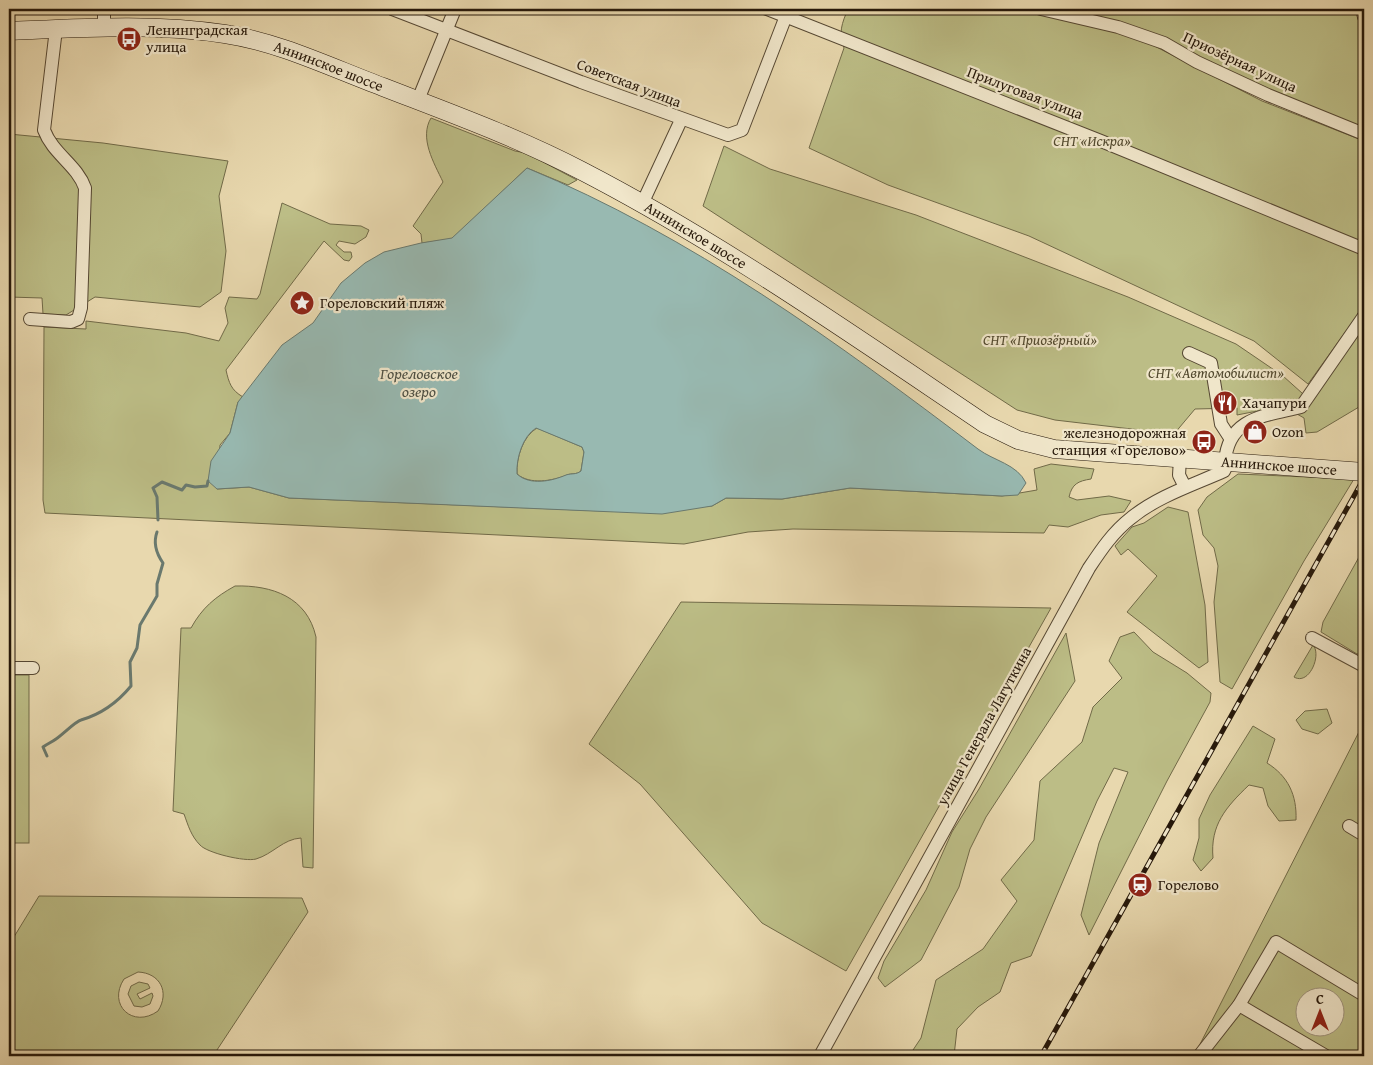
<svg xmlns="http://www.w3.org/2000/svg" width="1373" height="1065" font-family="'Gentium Book Plus',serif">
	<rect width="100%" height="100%" fill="#e8d8ae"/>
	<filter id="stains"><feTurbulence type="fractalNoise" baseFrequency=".004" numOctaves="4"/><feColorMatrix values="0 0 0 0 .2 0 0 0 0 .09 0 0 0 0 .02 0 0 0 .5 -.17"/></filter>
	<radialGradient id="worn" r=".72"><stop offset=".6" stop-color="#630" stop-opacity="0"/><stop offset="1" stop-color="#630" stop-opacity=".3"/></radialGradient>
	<g fill="#bcbd86" stroke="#716a48" fill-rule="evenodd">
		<path d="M848,9H1021L1129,33L1262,101L1364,141V306L1308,384L1254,341L1029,236L888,185L809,148L844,48C838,33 842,23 848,9Z"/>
		<polygon points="1041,9 1364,9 1364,134 1164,43"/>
		<path d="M431,118L515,151L526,153L577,180L568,185L527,168L452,239L422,243L421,234L413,226L443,182C434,163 419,138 431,118Z"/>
		<polygon points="9,134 103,143 228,161 219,196 226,251 221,292 200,307 95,297 66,315 43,314 42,298 9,297"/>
		<polygon points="724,146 770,169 916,215 1128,297 1236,344 1283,376 1312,402 1364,324 1364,404 1317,432 1306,433 1304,418 1283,406 1237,415 1237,408 1195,409 1174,434 1055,420 1017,410 703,206"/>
		<path d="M282,203L330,224L361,226L369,230L366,237L355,244L339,241L336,245L344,252H351L352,257L349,261L344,260L324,241L226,370C229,383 231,390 243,397L238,402L230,433L220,445L217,489L249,487L289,498L603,511L712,506L726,498L782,499L850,488L1002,496L1037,490L1034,469L1051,464L1094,469L1091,479C1078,481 1072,484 1069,497L1077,500L1109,496L1131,501L1124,512L1101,515L1068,527L1049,525L1044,533L793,529L748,532L684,544L45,513L43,500L44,327L86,329V321L186,333L219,341L228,323L225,308L229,297L257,299L260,294Z"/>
		<path d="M537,428L582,447L584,452L581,471C576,475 572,473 567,475C552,481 530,485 517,474C516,458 523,436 537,428Z"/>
		<polygon points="1238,474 1354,479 1304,561 1232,689 1220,682 1214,602 1218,566 1214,548 1203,535 1198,510 1207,497"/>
		<polygon points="1168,507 1188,512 1205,605 1208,662 1199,668 1127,612 1157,576 1128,549 1121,555 1115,546 1132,527 1144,523"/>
		<polygon points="1364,548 1364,653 1357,654 1321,632 1323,622"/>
		<path d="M235,586C272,585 307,597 316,637L313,868L303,867L301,838C283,839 273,854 256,859C245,862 207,853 200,845C191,836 188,825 184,814L173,811L181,628H191C202,608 215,597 235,586Z"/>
		<polygon points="681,602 1051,608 846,971 762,923 640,784 589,744"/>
		<polygon points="1134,632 1153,652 1187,673 1211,693 1210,702 1167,781 1089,935 1081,915 1099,843 1128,772 1114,768 1097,801 1031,956 1011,963 1000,992 978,1007 957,1029 954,1056 909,1056 921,1038 936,980 983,949 1017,901 1001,880 1034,840 1040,781 1082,742 1093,707 1122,678 1109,661 1120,637"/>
		<polygon points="1066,633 1075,681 986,817 970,849 959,887 921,960 885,987 878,978 884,961 926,890 952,832 979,789"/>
		<path d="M1313,645C1322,655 1309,686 1294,677Z"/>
		<rect x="9" y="675" width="20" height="168"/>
		<polygon points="1327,709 1332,723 1318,734 1302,729 1296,720 1305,711"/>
		<path d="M1364,722V1056H1194ZM1306,998H1336V1028H1306Z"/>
		<path d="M1253,726L1275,739L1267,763C1288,776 1297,795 1296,820L1279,821L1268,806L1263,788L1249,785C1226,807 1210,825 1213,858L1201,871L1193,860L1199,838V819L1210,795Z"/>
		<path d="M39,896L302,898L308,912L213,1056H9V945ZM138,972C160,973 170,992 158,1011C133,1029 107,1005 124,979Z"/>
		<polygon points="139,982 148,984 150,988 137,994 140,999 152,993 153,996 150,1004 142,1007 134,1006 128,994 131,986"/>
	</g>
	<path fill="#98b9b1" stroke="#6a796e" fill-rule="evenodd" d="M527,168C691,236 837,342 978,449C994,461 1017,464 1026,483L1018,495L1002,496L850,488L782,499L726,498L712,506L662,514L289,498L249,487L217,489L208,481L211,461L230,433L238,402L282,345L313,323L341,283L365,263L384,252L421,243L452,238ZM536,428L582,447L584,452L581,471C576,475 572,473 566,475C552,481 530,486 517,474C516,458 523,436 536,428Z"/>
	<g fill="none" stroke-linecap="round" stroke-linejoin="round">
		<g stroke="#6a796e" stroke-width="3">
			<polyline points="158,520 157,497 153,488 162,482 182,490 186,485 195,487 207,486 208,481"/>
			<path d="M47,756L43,747C47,744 52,742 56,739C62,735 76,721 81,720C102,714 117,703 131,686L130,662L137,648L140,625L157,596V584L163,563C156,553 153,543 157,532"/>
		</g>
		<defs>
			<g id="street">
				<polyline points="104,9 104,28"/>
				<polyline points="392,9 581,82 728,135 742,130 786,16"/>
				<polyline points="767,9 1101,141 1364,249"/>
				<polyline points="1041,9 1118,27 1164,43 1197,62 1268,95 1364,134"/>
				<polyline points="1362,9 1364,17"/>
				<polyline points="418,100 455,9"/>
				<polyline points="642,204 681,120"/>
				<path d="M30,319L71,322L78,319L81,308L85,188C77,165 53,154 44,130L56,29"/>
				<polyline points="1189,353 1211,363 1221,424 1230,438"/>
				<polyline points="1180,459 1179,475 1185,487"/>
				<path d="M1225,462C1228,417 1265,416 1301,407L1364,316"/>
				<polyline points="1312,638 1364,666"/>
				<polyline points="9,668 33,668"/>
				<polyline points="1349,826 1364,835"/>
				<polyline points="1239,1005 1326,1056"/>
				<path d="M820,1056L1089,568C1101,550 1113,532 1131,518C1158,496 1193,485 1224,471L1228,463"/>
				<polyline points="1199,1056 1239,1005 1276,942 1364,995"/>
			</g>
			<g id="secondary">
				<path id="s1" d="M9,31C80,28 154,23 225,34C279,42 332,68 383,87C450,113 519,138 582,171C723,244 854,336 985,424L1018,440L1054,449L1364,472"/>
			</g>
		</defs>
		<use href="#street" stroke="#564833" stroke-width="14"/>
		<use href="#secondary" stroke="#26180a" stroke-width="19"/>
		<use href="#street" stroke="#f0e6ca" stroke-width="12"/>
		<use href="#secondary" stroke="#f0e6ca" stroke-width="18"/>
		<defs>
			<polyline id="rail" points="1041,1056 1364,478"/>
		</defs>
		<use href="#rail" stroke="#26180a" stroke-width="5"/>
		<use href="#rail" stroke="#f0e6ca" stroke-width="3" stroke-dasharray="9" stroke-linecap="butt"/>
	</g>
	<defs>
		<symbol id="bus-disc" viewBox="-11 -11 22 22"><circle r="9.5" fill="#8f2418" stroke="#f0e6ca"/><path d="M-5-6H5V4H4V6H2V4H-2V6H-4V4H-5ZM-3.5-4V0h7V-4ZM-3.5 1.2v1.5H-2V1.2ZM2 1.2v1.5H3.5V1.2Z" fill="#fff"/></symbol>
		<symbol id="sight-disc" viewBox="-11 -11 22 22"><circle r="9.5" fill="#8f2418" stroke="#f0e6ca"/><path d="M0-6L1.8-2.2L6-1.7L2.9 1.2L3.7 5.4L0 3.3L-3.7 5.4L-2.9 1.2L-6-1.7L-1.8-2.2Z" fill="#fff"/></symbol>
		<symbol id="restaurant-disc" viewBox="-11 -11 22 22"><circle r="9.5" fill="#8f2418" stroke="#f0e6ca"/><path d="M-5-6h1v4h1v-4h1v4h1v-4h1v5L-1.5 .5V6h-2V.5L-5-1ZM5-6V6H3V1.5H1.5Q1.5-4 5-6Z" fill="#fff"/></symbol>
		<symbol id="shop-disc" viewBox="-11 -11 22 22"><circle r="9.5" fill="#8f2418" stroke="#f0e6ca"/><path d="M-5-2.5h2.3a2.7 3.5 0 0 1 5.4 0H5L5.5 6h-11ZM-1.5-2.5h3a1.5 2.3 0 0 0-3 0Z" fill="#fff"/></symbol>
		<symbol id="station-disc" viewBox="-11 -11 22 22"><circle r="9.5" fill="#8f2418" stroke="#f0e6ca"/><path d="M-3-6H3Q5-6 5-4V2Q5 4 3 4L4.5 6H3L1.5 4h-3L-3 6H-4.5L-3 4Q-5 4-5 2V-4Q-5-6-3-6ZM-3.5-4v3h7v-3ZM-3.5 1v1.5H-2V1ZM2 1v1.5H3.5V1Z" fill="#fff"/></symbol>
	</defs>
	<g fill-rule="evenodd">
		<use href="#bus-disc" x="115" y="25" width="28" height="28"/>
		<use href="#sight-disc" x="288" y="289" width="28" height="28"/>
		<use href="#restaurant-disc" x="1211" y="389" width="28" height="28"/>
		<use href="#shop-disc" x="1241" y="418" width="28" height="28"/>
		<use href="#bus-disc" x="1190" y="428" width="28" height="28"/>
		<use href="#station-disc" x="1126" y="871" width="28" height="28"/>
	</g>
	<g text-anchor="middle" stroke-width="4.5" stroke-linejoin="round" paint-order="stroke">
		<g font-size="15" fill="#26180a" stroke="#f0e6ca" text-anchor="start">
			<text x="146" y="35">Ленинградская<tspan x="146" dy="17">улица</tspan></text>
			<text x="320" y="308">Гореловский пляж</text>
			<text x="1242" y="408">Хачапури</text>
			<text x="1272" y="437">Ozon</text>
			<text x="1186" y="438" text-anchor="end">железнодорожная<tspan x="1186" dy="17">станция «Горелово»</tspan></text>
			<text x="1158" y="890">Горелово</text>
		</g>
		<g font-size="15" fill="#26180a" stroke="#f0e6ca">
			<text transform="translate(1240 62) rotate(25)" y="5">Приозёрная улица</text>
			<text dy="5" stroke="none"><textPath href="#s1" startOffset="325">Аннинское шоссе</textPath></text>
			<text transform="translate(629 83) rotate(21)" y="5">Советская улица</text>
			<text transform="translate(1025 93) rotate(21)" y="5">Прилуговая улица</text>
			<text dy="5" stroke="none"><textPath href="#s1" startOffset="730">Аннинское шоссе</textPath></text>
			<text dy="5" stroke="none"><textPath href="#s1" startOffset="1375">Аннинское шоссе</textPath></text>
			<text transform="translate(984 726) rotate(-61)" y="5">улица Генерала Лагуткина</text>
		</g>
		<g font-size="15" font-style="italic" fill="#534a2f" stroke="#f0e6ca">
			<text x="1092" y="146">СНТ «Искра»</text>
			<text x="1040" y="345">СНТ «Приозёрный»</text>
			<text x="1216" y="378">СНТ «Автомобилист»</text>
		</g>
		<g font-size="16" font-style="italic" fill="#4e5044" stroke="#f0e6ca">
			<text x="419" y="379">Гореловское<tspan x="419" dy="18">озеро</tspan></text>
		</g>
	</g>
	<rect width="1373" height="1065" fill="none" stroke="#e8d8ae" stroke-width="30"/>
	<rect x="10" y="10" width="1353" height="1045" fill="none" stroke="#26180a" stroke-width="2.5"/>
	<rect x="15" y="15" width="1343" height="1035" fill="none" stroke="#26180a"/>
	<g transform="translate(1320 1012)"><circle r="24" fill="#f0e6ca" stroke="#9f947d"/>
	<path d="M0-4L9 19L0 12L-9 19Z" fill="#8f2418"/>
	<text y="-8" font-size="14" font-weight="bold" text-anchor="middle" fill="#26180a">С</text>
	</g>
	<rect width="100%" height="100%" filter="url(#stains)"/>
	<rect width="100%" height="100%" fill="url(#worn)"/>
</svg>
